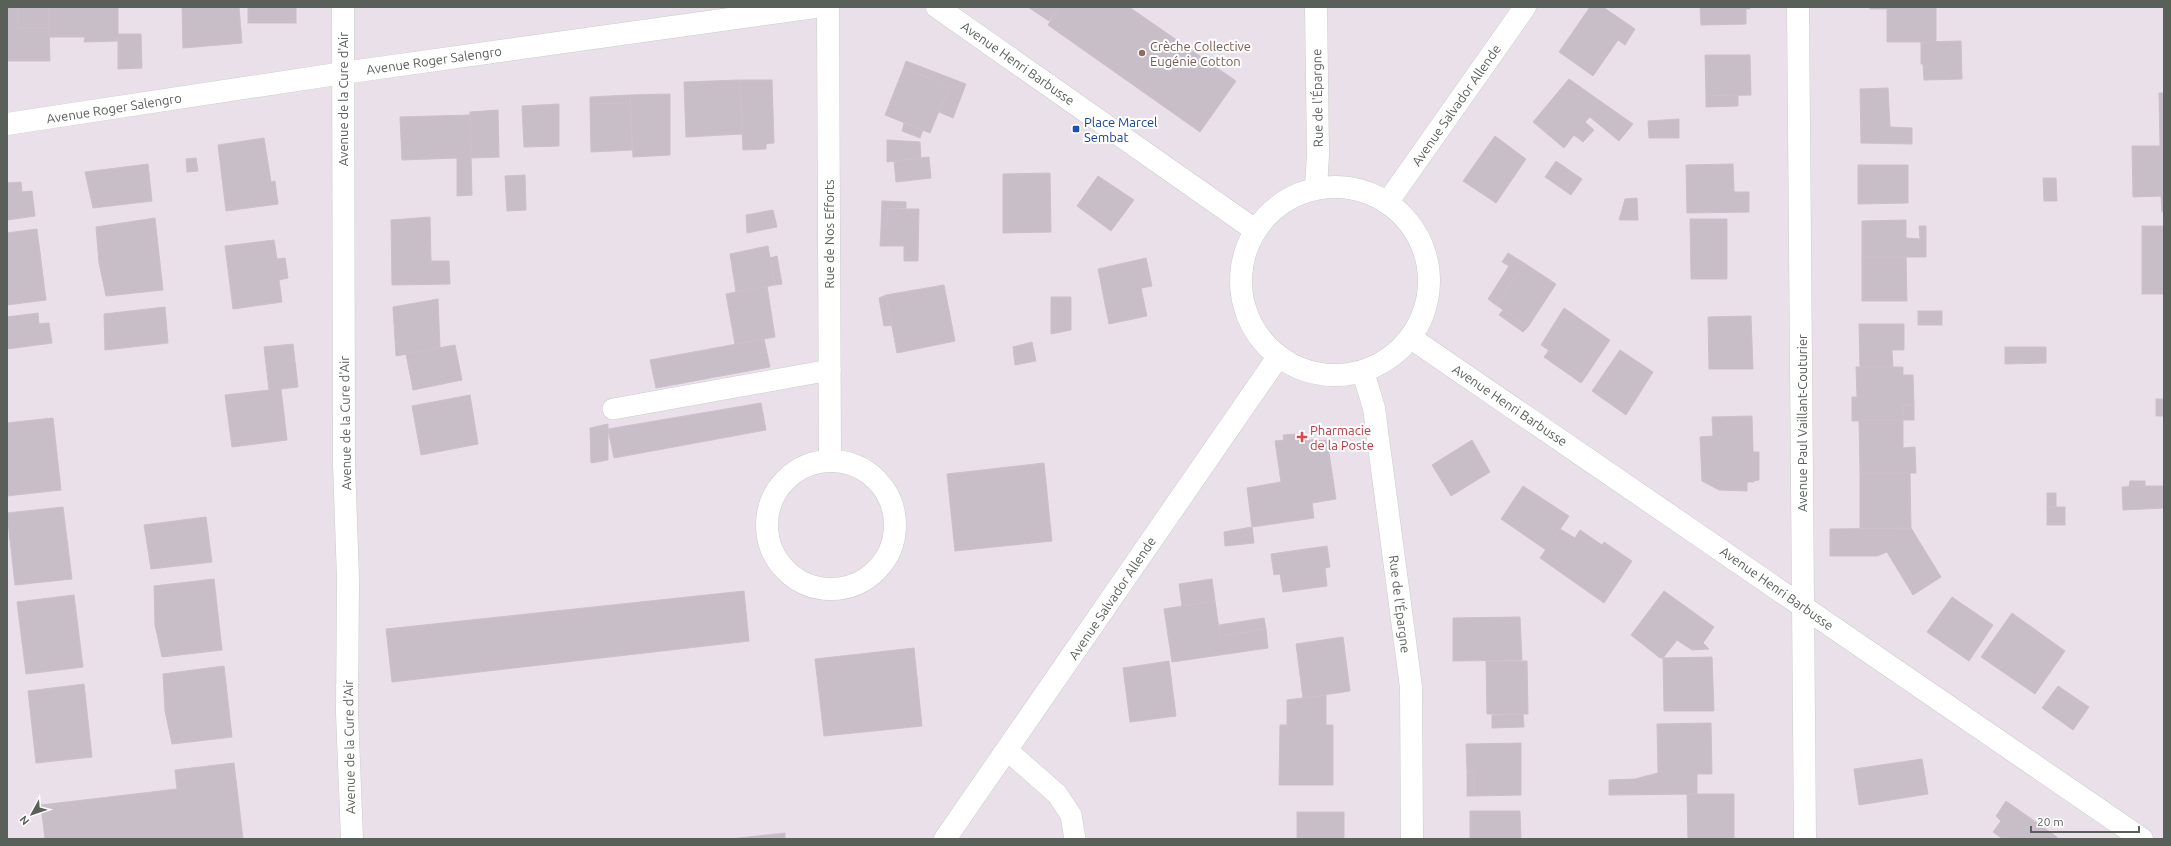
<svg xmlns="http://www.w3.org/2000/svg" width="2171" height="846" font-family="Ubuntu,sans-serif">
	<rect width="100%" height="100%" fill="#eae0e9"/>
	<g fill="#c8bec7" stroke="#cebfce">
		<polygon points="7,7 18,7 18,28 49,28 50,61 7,61"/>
		<rect x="18" y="7" width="31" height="21"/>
		<polygon points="49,7 118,7 118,41 84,42 85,37 49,37"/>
		<polygon points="182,7 239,7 242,43 183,48"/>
		<rect x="248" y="7" width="48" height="16"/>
		<polygon points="1028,7 1059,7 1049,21"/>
		<polygon points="1059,7 1129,7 1236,81 1200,132 1048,25"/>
		<polygon points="1590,7 1603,7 1635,29 1625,45 1618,40 1593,76 1559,52"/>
		<polygon points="1700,7 1750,7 1750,9 1746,9 1746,24 1701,25"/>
		<polygon points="1870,7 1936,7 1936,42 1887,42 1887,9 1870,9"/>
		<polygon points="118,34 141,34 142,68 118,69"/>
		<polygon points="1961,41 1962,79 1924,80 1923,64 1921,64 1921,42"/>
		<polygon points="1705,55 1750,55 1751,95 1706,96"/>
		<polygon points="906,61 966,84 953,118 939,112 949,87 904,67"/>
		<polygon points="904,67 949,87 930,133 885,115"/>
		<polygon points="1569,79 1633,124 1619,141 1590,117 1585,122 1594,130 1583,142 1574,135 1564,148 1533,122"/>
		<polygon points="740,80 742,134 686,137 684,82"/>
		<polygon points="740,80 772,80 774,143 766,144 766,149 743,150"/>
		<polygon points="1888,88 1890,127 1912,128 1912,144 1861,143 1860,89"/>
		<polygon points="2159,93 2164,93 2164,146 2160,146"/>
		<polygon points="670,94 670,155 633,157 630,95"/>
		<polygon points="630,95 630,103 590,104 590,97"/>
		<polygon points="1738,95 1738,106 1706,107 1706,96"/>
		<polygon points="630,103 632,150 591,152 590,104"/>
		<polygon points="559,104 559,146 524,147 522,106"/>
		<polygon points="498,110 499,157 471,158 470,112"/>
		<polygon points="470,115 472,195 457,196 457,158 402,160 400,117"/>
		<polygon points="1679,119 1679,138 1649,138 1648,121"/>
		<polygon points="904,123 923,130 920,138 902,131"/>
		<polygon points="1495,136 1526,159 1496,203 1463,181"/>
		<polygon points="264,138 271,182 275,181 278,204 226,211 218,145"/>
		<polygon points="887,140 920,142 921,158 887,162"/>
		<polygon points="2132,146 2164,146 2164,212 2162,212 2161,196 2133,197"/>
		<polygon points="929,157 931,178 896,182 894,161"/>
		<polygon points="196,158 198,171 187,172 186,159"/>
		<polygon points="1556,161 1582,179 1571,195 1545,177"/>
		<polygon points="148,164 152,201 93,208 85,172"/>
		<polygon points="1733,164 1734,192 1749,192 1749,212 1687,213 1686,165"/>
		<polygon points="1858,165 1908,165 1908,203 1858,204"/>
		<polygon points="1050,173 1051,232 1003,233 1003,174"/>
		<polygon points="525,175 526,210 507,211 505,176"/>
		<polygon points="1098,176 1134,200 1111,231 1077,206"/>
		<polygon points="2043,178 2056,178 2057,201 2044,201"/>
		<polygon points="21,182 22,192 32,191 35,216 7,220 7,183"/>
		<polygon points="1637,198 1638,220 1619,220 1625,199"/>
		<polygon points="882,201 906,202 906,208 887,209 887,227 881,228"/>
		<polygon points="887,209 919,209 918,261 904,261 904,246 880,246 881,228 887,227"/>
		<polygon points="773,210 777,227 747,233 746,215"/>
		<polygon points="430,217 431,261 449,261 450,284 392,285 391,220"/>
		<polygon points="155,218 163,290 106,296 99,263 96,227"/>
		<polygon points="1690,219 1727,219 1727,279 1691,279"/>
		<polygon points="1906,220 1906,238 1920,239 1919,226 1926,226 1926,257 1862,257 1862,221"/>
		<rect x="2142" y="226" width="22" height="68"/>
		<polygon points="37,229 46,300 7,305 7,233"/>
		<polygon points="274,240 277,259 285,258 288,278 279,280 282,302 233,309 225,246"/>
		<polygon points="768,246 775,285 736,292 730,254"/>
		<polygon points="1508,253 1524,263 1496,305 1488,299 1509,266 1502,262"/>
		<polygon points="777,256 782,284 775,285 770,258"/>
		<polygon points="1862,257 1906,257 1907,301 1862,301"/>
		<polygon points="1146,258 1152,286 1141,288 1147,316 1109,324 1098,269"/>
		<polygon points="1524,263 1556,284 1528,327 1496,305"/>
		<polygon points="944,285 955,341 897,353 886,295"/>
		<polygon points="767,286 775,337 735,344 726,294"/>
		<polygon points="886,295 892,325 884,326 879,298"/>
		<polygon points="1051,297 1071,297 1071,330 1051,334"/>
		<polygon points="438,299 440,348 396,356 393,307"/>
		<polygon points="165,307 168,343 105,350 104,314"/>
		<polygon points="1564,308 1610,340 1586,376 1541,345"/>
		<polygon points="1503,310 1528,327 1523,332 1499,315"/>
		<rect x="1918" y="311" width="24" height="14"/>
		<polygon points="38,313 39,324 49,323 52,343 7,349 7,317"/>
		<polygon points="1751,316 1753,369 1709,369 1708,317"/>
		<polygon points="1859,324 1904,324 1904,350 1892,350 1893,367 1860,367"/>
		<polygon points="764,339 770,367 656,388 650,360"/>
		<polygon points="1032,342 1036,361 1015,365 1013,347"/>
		<polygon points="293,344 298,387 281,389 287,440 232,447 225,395 269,390 264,347"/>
		<polygon points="455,345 462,380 413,390 406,354"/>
		<polygon points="2005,347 2046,347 2046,363 2005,364"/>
		<polygon points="1549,350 1586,376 1581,383 1544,357"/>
		<polygon points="1620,350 1653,372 1626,415 1592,391"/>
		<polygon points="1856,367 1903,367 1903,375 1913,375 1914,405 1903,405 1903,420 1852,421 1852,397 1857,397"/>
		<polygon points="470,395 478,444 421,455 412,406"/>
		<rect x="2156" y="399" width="8" height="17"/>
		<polygon points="761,403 766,430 614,458 608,429"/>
		<rect x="1903" y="405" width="11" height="15"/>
		<polygon points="1752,416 1754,482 1747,482 1747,491 1719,490 1702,481 1700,437 1713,436 1712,417"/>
		<polygon points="53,418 61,490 7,496 7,423"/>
		<polygon points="1859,420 1903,420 1903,448 1915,447 1916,473 1860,473"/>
		<polygon points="608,424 608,460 591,463 590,428"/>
		<polygon points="1295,434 1296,439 1305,438 1306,441 1317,439 1317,441 1327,440 1336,499 1312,503 1314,518 1252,527 1247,488 1281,482 1275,441 1284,440 1283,435"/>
		<polygon points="1472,440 1490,472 1451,496 1432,465"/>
		<polygon points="1753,452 1759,452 1759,480 1753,481"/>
		<polygon points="1044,463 1052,541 955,551 947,474"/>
		<polygon points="1860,473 1910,473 1911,528 1860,528"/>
		<polygon points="2130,481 2145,481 2145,486 2129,487"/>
		<polygon points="1523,486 1569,516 1546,550 1501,519"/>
		<polygon points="2145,486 2164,486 2164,508 2123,510 2122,487"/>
		<rect x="2047" y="493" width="9" height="14"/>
		<polygon points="63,507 72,579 15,585 7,513"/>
		<rect x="2047" y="507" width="18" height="18"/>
		<polygon points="206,517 212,562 151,569 144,525"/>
		<polygon points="1252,527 1254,543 1225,546 1224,532"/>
		<polygon points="1911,528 1941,577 1913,595 1887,552 1877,556 1830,556 1830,529"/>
		<polygon points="1560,529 1575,538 1580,530 1602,545 1604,542 1632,561 1604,603 1540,558"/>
		<polygon points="1327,546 1330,567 1325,568 1327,586 1283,592 1280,574 1274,575 1271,554"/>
		<polygon points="214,579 222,650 162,657 155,625 154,586"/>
		<polygon points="1212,579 1215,601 1182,606 1179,584"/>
		<polygon points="744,591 749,641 392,682 386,629"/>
		<polygon points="1664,591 1714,627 1703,643 1709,649 1692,650 1677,640 1663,658 1660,658 1631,635"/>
		<polygon points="74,595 83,667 26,674 17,602"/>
		<polygon points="1952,597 1993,625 1969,661 1927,632"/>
		<polygon points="1215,601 1220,636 1266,629 1268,648 1172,662 1164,609"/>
		<polygon points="2012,613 2065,651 2035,694 1981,657"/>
		<polygon points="1520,617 1522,660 1453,661 1453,618"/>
		<polygon points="1264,618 1266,629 1220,636 1219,625"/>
		<polygon points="1343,637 1350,691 1303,698 1296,644"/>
		<polygon points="914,648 922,726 824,736 815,659"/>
		<polygon points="1712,657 1714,711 1664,711 1663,658"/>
		<polygon points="1169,661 1176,716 1130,722 1123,668"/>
		<polygon points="1486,661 1527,661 1528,714 1487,714"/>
		<polygon points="224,666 232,737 172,744 165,711 163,674"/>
		<polygon points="84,684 92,757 36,763 28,691"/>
		<polygon points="2058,686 2089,707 2073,730 2042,708"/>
		<polygon points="1326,695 1326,725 1333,725 1333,785 1279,785 1280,725 1287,725 1287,700"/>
		<polygon points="1523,714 1524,727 1492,728 1492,715"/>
		<polygon points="1711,723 1712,774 1697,774 1697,794 1609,795 1609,780 1635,779 1658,773 1657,724"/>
		<polygon points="1521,743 1521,795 1474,796 1474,771 1467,771 1466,744"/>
		<polygon points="1922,759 1928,794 1859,805 1854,769"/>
		<polygon points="234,763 243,839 45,839 41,805 177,789 175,770"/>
		<rect x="1467" y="771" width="7" height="25"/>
		<polygon points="1687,794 1734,794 1734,839 1688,839"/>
		<polygon points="2006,801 2057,837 2056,839 2003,839 1993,832 2001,821 1996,816"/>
		<polygon points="1470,811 1520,811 1521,839 1470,839"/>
		<rect x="1297" y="812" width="47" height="27"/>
		<polygon points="785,833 785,839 730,839"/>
	</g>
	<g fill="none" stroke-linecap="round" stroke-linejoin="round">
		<defs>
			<g id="service">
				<polyline points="613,409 830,370"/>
				<polyline points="1008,751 1057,794 1071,815 1075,839"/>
			</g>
			<g id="minor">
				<polyline points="343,7 344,464 348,578 347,713 352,839"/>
				<polyline points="828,7 830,460"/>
				<polyline points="937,7 1255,230"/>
				<polyline points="1316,7 1318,155 1316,188"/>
				<polyline points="1798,7 1805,839"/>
				<polyline points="7,124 343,73 815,7"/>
				<circle cx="1335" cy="281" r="94"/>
				<polyline points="1387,203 1525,7"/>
				<polyline points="1411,338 2142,839"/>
				<polyline points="1363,372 1374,408 1411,687 1412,839"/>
				<circle cx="831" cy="525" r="64"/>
				<polyline points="945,839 1278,357"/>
			</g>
		</defs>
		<use href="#service" stroke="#c9cec9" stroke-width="22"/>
		<use href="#minor" stroke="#c9cec9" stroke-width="23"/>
		<use href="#service" stroke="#fff" stroke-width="21"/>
		<use href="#minor" stroke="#fff" stroke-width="22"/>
	</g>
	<circle fill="#8d6e63" stroke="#fff" stroke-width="1.5" cx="1142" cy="53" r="4"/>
	<rect fill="#1a4fb4" stroke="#fff" stroke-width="1.5" x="1072" y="125" width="8" height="8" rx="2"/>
	<path fill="#e0444e" stroke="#fff" stroke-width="1.5" d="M1300 431h4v4h4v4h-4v4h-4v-4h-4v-4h4z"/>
	<g text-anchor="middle" stroke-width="4" stroke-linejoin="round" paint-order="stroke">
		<g font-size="13" fill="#785e54" stroke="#fff" text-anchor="start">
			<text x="1150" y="51">Crèche Collective<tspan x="1150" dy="15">Eugénie Cotton</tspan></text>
		</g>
		<g font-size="13" fill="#595f59" stroke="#fff">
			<text transform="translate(434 60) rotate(-8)" y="5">Avenue Roger Salengro</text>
			<text transform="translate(1018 63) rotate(35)" y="5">Avenue Henri Barbusse</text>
			<text transform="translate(1317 98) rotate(-91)" y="5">Rue de l'Épargne</text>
			<text transform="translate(343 99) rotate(-90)" y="5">Avenue de la Cure d'Air</text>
			<text transform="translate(1456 105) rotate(-55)" y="5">Avenue Salvador Allende</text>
			<text transform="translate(114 108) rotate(-9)" y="5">Avenue Roger Salengro</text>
			<text transform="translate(829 234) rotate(-90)" y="5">Rue de Nos Efforts</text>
			<text transform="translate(1510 405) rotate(34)" y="5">Avenue Henri Barbusse</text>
			<text transform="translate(345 423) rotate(-91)" y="5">Avenue de la Cure d'Air</text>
			<text transform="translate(1802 423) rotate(-90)" y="5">Avenue Paul Vaillant-Couturier</text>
			<text transform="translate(1777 588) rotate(35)" y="5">Avenue Henri Barbusse</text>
			<text transform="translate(1112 598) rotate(-56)" y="5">Avenue Salvador Allende</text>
			<text transform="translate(1400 604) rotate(83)" y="5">Rue de l'Épargne</text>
			<text transform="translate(349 747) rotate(-91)" y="5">Avenue de la Cure d'Air</text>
		</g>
		<g font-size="13" fill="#164399" stroke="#fff" text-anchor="start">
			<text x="1084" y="127">Place Marcel<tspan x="1084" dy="15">Sembat</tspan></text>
		</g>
		<g font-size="13" fill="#be3a42" stroke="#fff" text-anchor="start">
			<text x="1310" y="435">Pharmacie<tspan x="1310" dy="15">de la Poste</tspan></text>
		</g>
	</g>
	<rect width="2171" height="846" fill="none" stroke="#595f59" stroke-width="16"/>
	<g transform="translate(32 814) rotate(230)" stroke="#ffffff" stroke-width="3" paint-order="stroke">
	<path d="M0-3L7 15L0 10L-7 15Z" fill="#595f59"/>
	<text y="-6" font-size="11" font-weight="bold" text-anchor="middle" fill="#595f59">N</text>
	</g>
	<path d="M2031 826v6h108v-6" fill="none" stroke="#595f59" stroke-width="2"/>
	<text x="2037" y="826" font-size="12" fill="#595f59" stroke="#ffffff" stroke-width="3" paint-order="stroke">20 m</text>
</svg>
